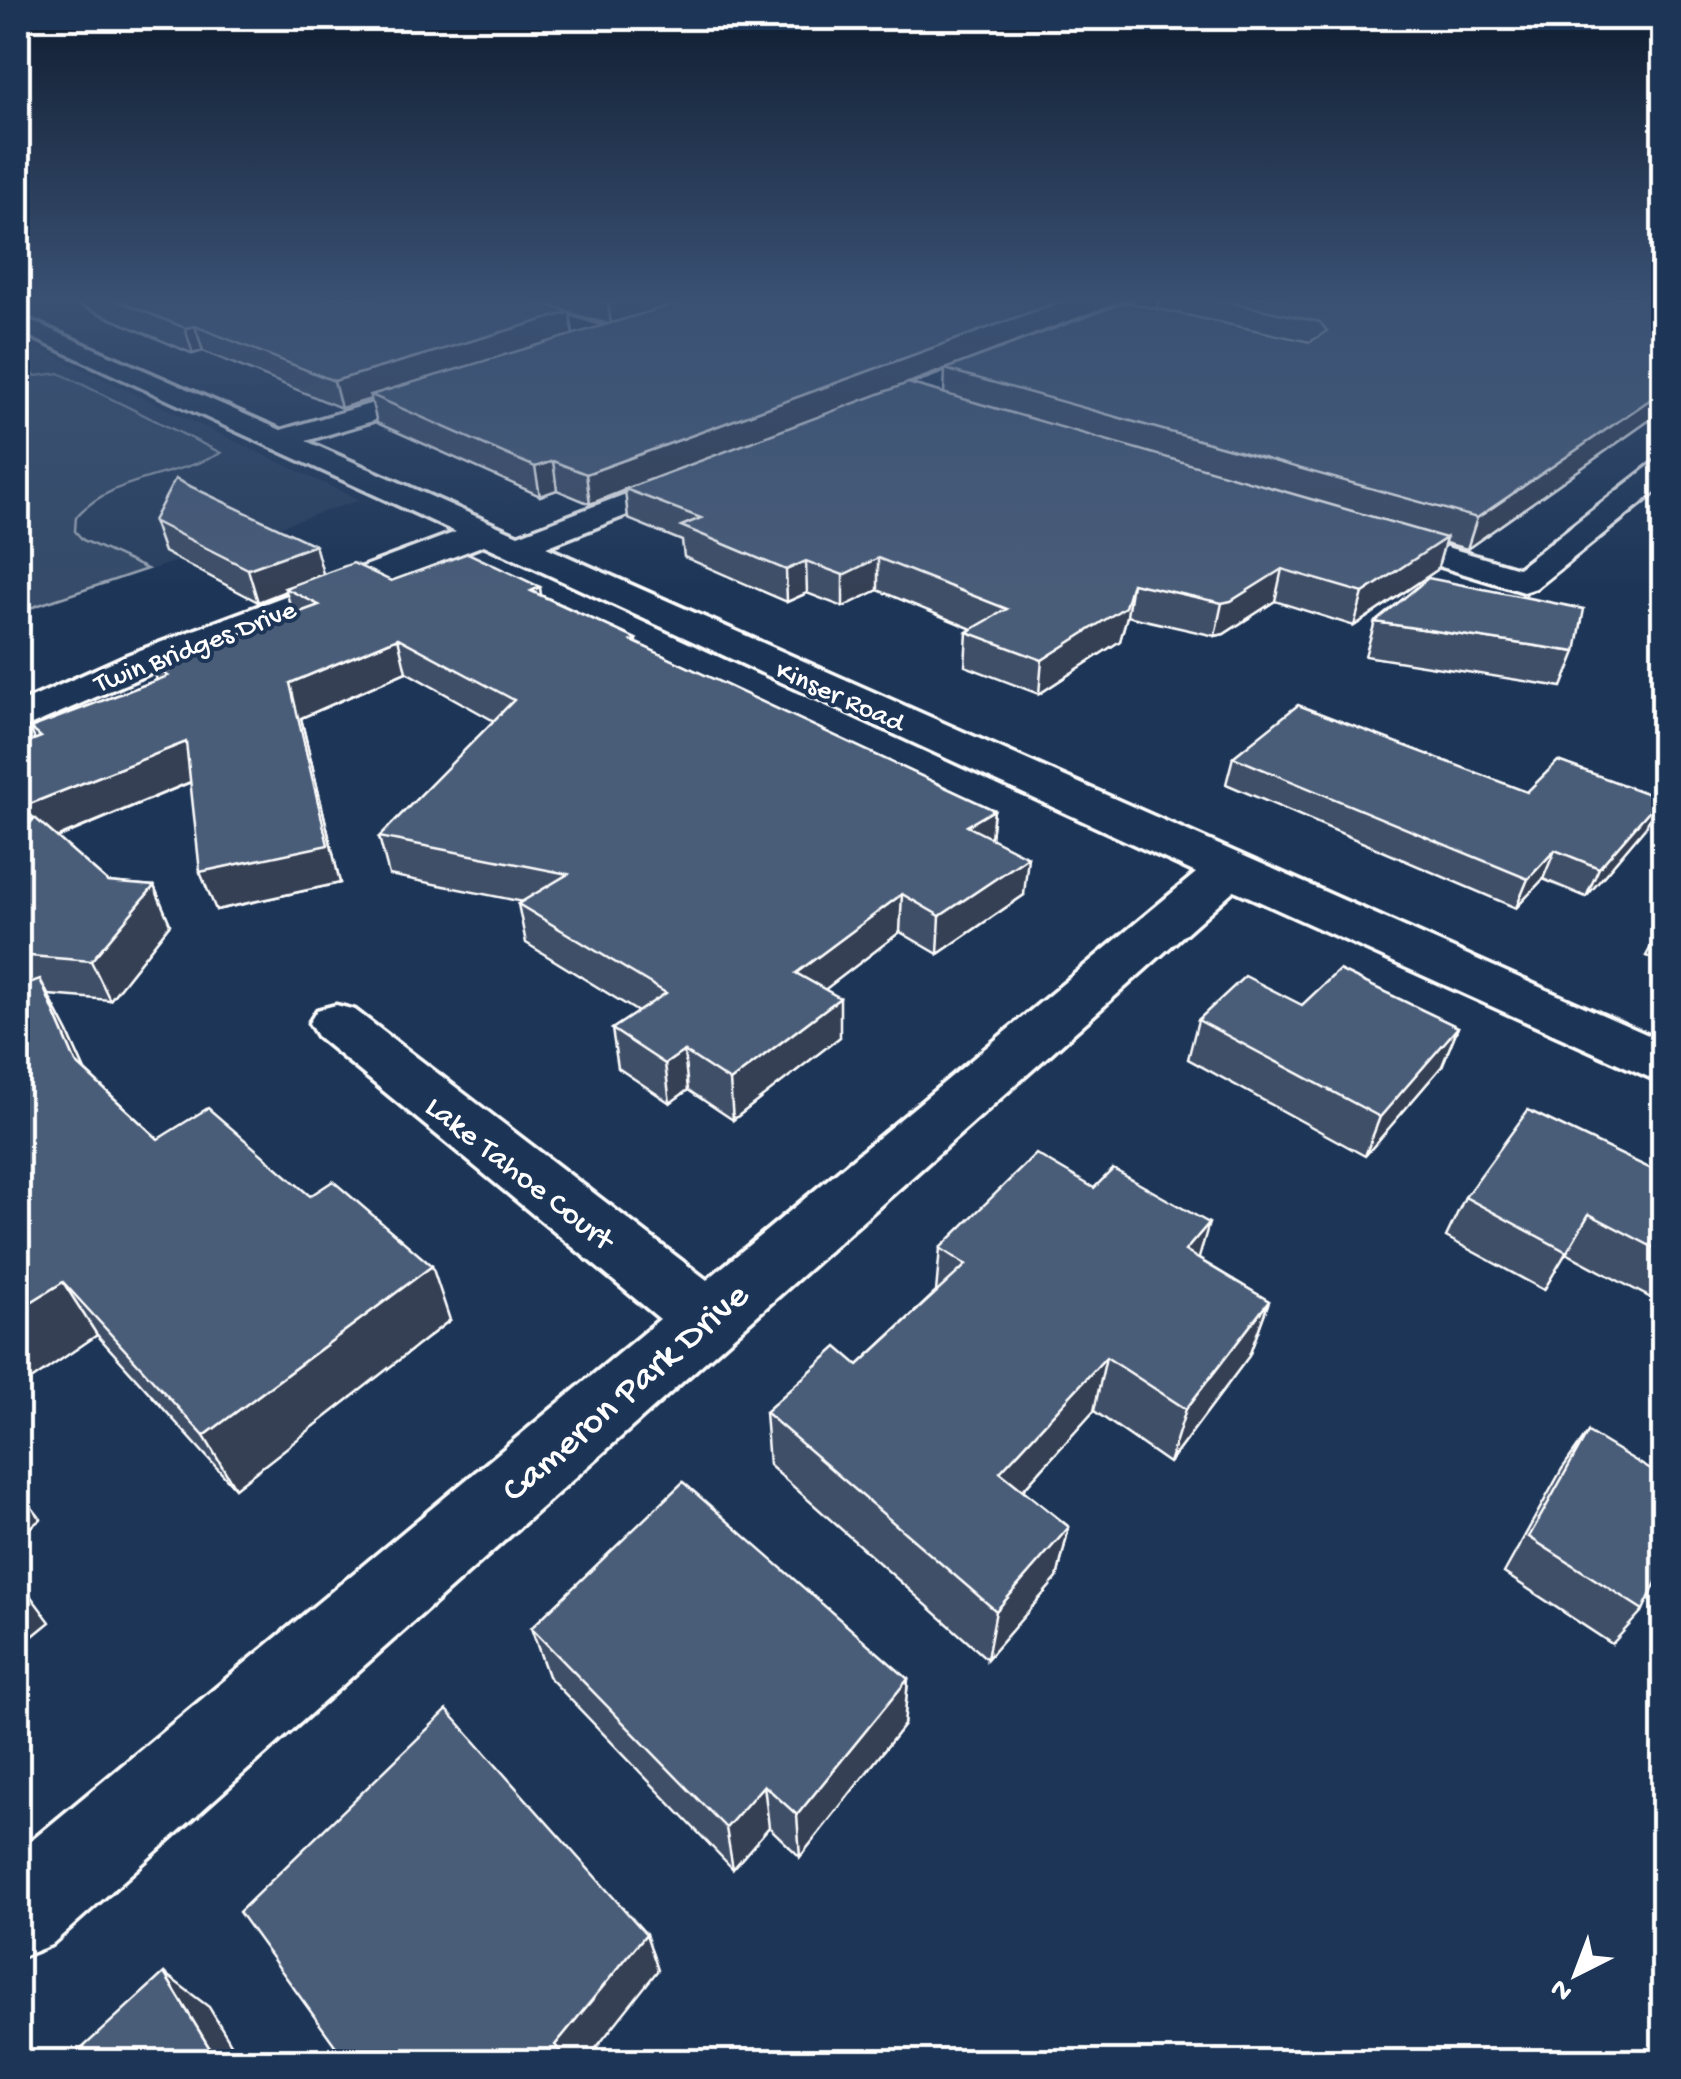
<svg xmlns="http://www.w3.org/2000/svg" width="1681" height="2079" font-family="'Gochi Hand',sans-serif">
	<rect width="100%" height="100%" fill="#1d3557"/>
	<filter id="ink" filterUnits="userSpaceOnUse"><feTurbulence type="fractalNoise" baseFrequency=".01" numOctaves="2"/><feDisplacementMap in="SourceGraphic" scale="20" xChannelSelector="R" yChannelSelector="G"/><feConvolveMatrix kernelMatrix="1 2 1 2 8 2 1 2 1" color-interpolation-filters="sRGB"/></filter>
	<g filter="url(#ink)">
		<polygon fill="#2a4161" points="18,339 359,500 18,614"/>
		<path fill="#364b69" stroke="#9aa5b4" stroke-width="2.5" d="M18,368L36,376L59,373L221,453C176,477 112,476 76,517L75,531L83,540L147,569L18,612Z"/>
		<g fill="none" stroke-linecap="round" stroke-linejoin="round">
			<defs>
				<g id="minor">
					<polygon points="472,297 507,297 616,331 619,336 607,343 598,341 475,302"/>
					<polygon points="1145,297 1177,297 1174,302 869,421 849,421 845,415 849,409"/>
					<polygon points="18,315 281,430 438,384 456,384 460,390 456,396 306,441 518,535 684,472 706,472 710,478 706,484 546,547 1664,1042 1664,1084 1234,890 51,1945 18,1958 18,1852 660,1319 317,1036 309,1023 317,1010 336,1005 355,1010 707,1280 1196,873 484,545 155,671 18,731 18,704 127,655 456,532 18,331"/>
					<polygon points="1664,460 1664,485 1536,588 1524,592 1356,541 1352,534 1356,527 1368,524 1518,568 1653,463"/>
				</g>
			</defs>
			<use href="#minor" stroke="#fff" stroke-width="7"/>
			<use href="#minor" fill="#1d3557" fill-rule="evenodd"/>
		</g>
		<g fill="#405068" stroke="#fff" stroke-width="2.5" fill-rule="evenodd">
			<path d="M60,297H1134L952,366L1157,308L1159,297H1664V410L1467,549L1445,543L1437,570L1354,626L1275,601L1224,634L1215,636L1127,616L1120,641L1039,694L965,666L967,632L972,629L878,590L843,607L807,593L787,602L684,557L682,541L628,519L625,490L590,504L557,490L540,496L377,423L371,399L341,408L203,351L193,354ZM570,313L608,324L573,335ZM945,369L944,393L908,383Z"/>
			<polygon points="153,521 315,545 323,574 391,581 540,587 541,595 636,639 636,643 994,810 991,838 1024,895 938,954 900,932 825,989 840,1037 733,1120 688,1090 670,1103 618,1068 612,1029 638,1012 526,943 518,904 523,902 389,875 379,837 494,721 406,672 301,718 340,883 216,910 191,782 57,838 108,882 154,886 170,924 110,1000 48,995 68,1033 85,1071 158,1139 450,1320 235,1488 97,1335 18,1389 18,746 35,740 30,728 157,680 152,666 293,615 286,591 258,602 164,552"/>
			<polygon points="1375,622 1576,652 1562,687 1365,656"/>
			<polygon points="1664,746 1664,787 1649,776"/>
			<polygon points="1233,757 1527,792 1646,826 1586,897 1543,879 1516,908 1226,784"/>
			<polygon points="1664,922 1664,963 1646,956"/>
			<polygon points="1302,1005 1458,1027 1442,1066 1365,1156 1188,1059 1198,1020"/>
			<polygon points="1664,1175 1664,1305 1566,1253 1544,1290 1446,1237 1465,1197"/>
			<polygon points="940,1248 1199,1259 1269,1301 1249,1356 1169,1463 1094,1411 1023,1490 1069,1527 1057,1578 987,1659 769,1465 765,1412 858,1365 936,1292"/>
			<polygon points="1588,1432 1643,1610 1612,1644 1504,1573 1562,1469"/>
			<polygon points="531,1628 908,1679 904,1725 800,1857 769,1827 733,1869 548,1676"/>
		</g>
		<g fill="#344155" stroke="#fff" stroke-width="2.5">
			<polygon points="620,297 702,297 611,325 608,301"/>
			<polygon points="1072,297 1134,297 627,490 625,489 625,490 590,504 586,474"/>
			<polygon points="570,312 573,337 371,395 371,399 341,408 334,381"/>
			<polygon points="195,326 203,351 193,354 185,328"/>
			<polygon points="1664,390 1664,410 1467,549 1477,518"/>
			<polygon points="553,461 557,490 540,496 535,467"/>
			<polygon points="1446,538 1437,570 1354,626 1363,593"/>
			<polygon points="315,545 324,577 285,588 286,591 258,602 248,569"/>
			<polygon points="878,558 878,590 843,607 843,575"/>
			<polygon points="806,561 807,593 787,602 786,570"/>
			<polygon points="1282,569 1275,601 1224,634 1215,636 1222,603"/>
			<polygon points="1132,583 1127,616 1120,641 1039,694 1042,660"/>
			<polygon points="398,638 406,672 301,718 340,883 216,910 200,872 290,683"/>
			<polygon points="186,742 200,778 46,842 18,871 18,825 22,807"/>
			<polygon points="1660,798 1646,826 1586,897 1599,868"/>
			<polygon points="994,810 990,847 967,826"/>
			<polygon points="1555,850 1543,879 1516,908 1528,879"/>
			<polygon points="1028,857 1024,895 938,954 940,916"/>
			<polygon points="154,886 170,924 110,1000 91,961"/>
			<polygon points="902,894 900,932 797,1011 796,973"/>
			<polygon points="40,979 68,1033 106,1118 76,1063"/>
			<polygon points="840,998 840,1037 733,1120 730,1081"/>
			<polygon points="1458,1027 1442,1066 1365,1156 1380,1117"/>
			<polygon points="684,1051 688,1090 670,1103 665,1064"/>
			<polygon points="1209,1223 1193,1279 1185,1251"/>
			<polygon points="432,1266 450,1320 235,1488 204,1436"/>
			<polygon points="63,1282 97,1335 18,1389 18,1310"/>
			<polygon points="1269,1301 1249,1356 1169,1463 1186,1409"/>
			<polygon points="1106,1357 1094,1411 992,1524 1000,1472"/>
			<polygon points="18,1490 41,1519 18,1537"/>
			<polygon points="1069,1527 1057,1578 987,1659 996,1611"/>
			<polygon points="18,1579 50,1622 18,1648"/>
			<polygon points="908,1679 904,1725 800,1857 797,1815"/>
			<polygon points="764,1785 769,1827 733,1869 726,1828"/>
			<polygon points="646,1934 658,1970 585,2062 566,2062 555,2045"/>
			<polygon points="164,1973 209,2007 242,2062 218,2062"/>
		</g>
		<g fill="#4a5d79" stroke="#fff" stroke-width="2.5">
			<polygon points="109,297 521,297 570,312 334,381 195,326 185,328"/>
			<polygon points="597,297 620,297 608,301"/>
			<polygon points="698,297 1072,297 586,474 553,461 535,467 371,395"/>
			<polygon points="1205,297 1664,297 1664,390 1477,518 945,369 1126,302 1310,342 1327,331 1320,322"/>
			<polygon points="908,383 1446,538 1363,593 1282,569 1231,601 1222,603 1132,583 1125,607 1042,660 967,632 1007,609 878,558 843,575 806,561 786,570 681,526 701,518 625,489"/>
			<polygon points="175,479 315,545 248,569 153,521"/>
			<polygon points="468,553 540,587 531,591 636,639 632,641 994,810 967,826 1028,857 940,916 902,894 796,973 840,998 730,1081 684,1051 665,1064 612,1029 666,993 518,904 568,874 379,837 514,700 398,638 290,683 328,845 200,872 186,742 22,807 34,818 18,825 18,746 41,737 30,728 168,676 152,666 319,605 285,588 353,563 391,581"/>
			<polygon points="1428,578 1584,609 1576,652 1375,622"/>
			<polygon points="1298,705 1527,792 1558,761 1660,798 1599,868 1555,850 1528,879 1233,757"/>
			<polygon points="35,818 108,882 154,886 91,961 18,955 18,835"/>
			<polygon points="1339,970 1458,1027 1380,1117 1198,1020 1245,976 1302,1005"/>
			<polygon points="40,979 76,1063 158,1139 208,1108 310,1196 333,1181 432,1266 204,1436 63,1282 18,1310 18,987"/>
			<polygon points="1528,1110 1664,1175 1664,1253 1589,1214 1567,1252 1465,1197"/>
			<polygon points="1036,1154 1094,1188 1113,1169 1209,1223 1185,1251 1269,1301 1186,1409 1106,1357 1000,1472 1069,1527 996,1611 765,1412 837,1347 858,1365 966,1265 940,1248"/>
			<polygon points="1588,1432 1664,1478 1664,1566 1643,1610 1529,1537"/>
			<polygon points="683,1482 908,1679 797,1815 764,1785 726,1828 531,1628"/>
			<polygon points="447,1710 646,1934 555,2045 570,2062 347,2062 239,1912"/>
			<polygon points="164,1973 218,2062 67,2062"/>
		</g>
	</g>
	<linearGradient id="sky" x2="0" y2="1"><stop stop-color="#101d30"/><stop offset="0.51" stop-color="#3a5174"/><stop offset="1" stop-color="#3a5174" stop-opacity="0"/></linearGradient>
	<rect width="1681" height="588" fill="url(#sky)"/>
	<g text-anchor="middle" stroke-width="8" stroke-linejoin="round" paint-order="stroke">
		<g font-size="28" fill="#fff" stroke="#1d3557">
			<text transform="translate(194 644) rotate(-21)" y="10">Twin Bridges Drive</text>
			<text transform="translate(841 694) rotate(24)" y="10">Kinser Road</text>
		</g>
		<g font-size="32" fill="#fff" stroke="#1d3557">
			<text transform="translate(521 1171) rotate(38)" y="11">Lake Tahoe Court</text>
		</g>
		<g font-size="38" fill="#fff" stroke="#1d3557">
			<text transform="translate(623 1390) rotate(-41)" y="13">Cameron Park Drive</text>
		</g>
	</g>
	<rect width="1681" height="2079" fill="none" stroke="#1d3557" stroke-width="60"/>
	<rect x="30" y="30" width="1621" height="2019" fill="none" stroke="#fff" stroke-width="4" filter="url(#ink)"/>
	<g transform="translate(1576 1974) rotate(222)" stroke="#1d3557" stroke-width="8" paint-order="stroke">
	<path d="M0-8L18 38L0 25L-18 38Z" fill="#ffffff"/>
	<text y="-15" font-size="28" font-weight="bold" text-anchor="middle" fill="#ffffff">N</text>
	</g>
</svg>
